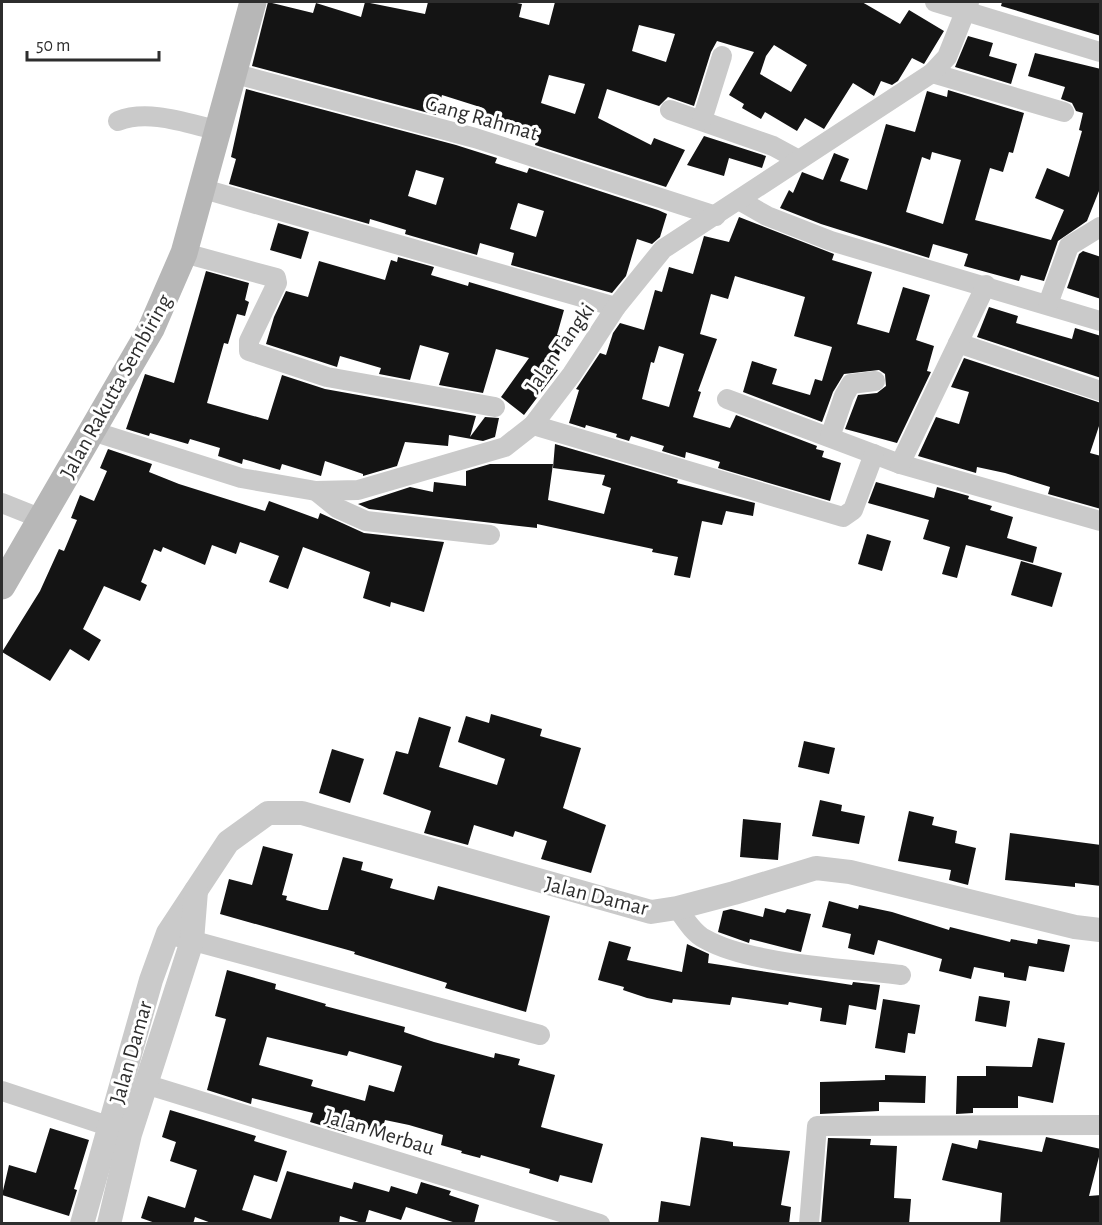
<svg xmlns="http://www.w3.org/2000/svg" width="1102" height="1225" font-family="'Alegreya Sans',sans-serif">
	<rect width="100%" height="100%" fill="#fff"/>
	<g fill="#141414" fill-rule="evenodd">
		<path d="M268,2L313,13L316,3L361,17L365,2L425,14L428,2H512L522,4L519,17L549,25L555,2H862L900,24L909,10L944,31L924,64L912,58L898,81L892,85L881,81L874,96L853,83L824,129L805,118L797,131L765,112L761,119L742,108L744,104L729,95L754,52L717,41L711,52L694,106L668,97L659,106L607,89L598,118L651,145L654,138L685,150L666,187L535,145L536,141L503,131L505,123L477,114L480,107L442,95L436,115L252,66ZM639,25L675,34L666,62L632,51ZM774,45L807,65L791,92L760,74L766,56ZM549,75L585,84L575,114L541,103Z"/>
		<polygon points="1002,2 1101,2 1101,36 1001,6"/>
		<polygon points="968,36 993,43 989,56 1017,64 1011,84 955,67"/>
		<path d="M1035,53L1101,69V186L1087,221L1058,241L1044,281L1021,275L1019,281L964,266L968,254L933,244L929,258L821,224L780,208L789,190L793,193L802,172L823,180L834,153L849,159L840,181L867,190L886,124L915,132L927,91L947,97L948,90L1024,113L1013,153L1009,152L1003,172L990,168L975,220L1051,240L1064,210L1035,198L1047,168L1069,177L1082,131L1079,130L1083,113L1076,111L1072,103L1061,99L1065,87L1028,76ZM932,152L961,160L943,224L906,212L922,157L930,160Z"/>
		<path d="M246,89L456,145L497,158L495,163L527,173L529,168L658,210L667,214L660,237L652,244L637,239L626,276L612,293L511,265L514,253L480,243L477,255L405,234L406,230L370,219L369,224L229,184L236,159L231,157ZM416,170L444,178L436,205L408,196ZM518,203L544,211L536,237L510,229Z"/>
		<polygon points="704,136 766,156 762,168 729,158 724,176 687,165"/>
		<path d="M739,217L834,254L832,260L872,272L857,324L889,333L903,287L930,295L916,340L934,346L927,371L931,372L897,443L845,429L858,395L877,393L886,386L885,374L879,370L844,374L833,392L822,422L743,392L752,361L777,369L772,384L810,395L815,379L822,381L832,347L794,336L805,297L735,276L728,299L711,294L700,334L717,339L698,391L701,392L693,417L730,428L736,415L817,446L816,449L824,451L822,457L841,463L830,501L718,468L720,462L686,452L685,458L662,451L664,446L631,436L629,441L616,437L617,434L586,425L585,428L569,423L579,390L576,389L600,353L606,355L613,333L620,323L644,330L655,290L662,292L669,267L693,274L704,236L729,242ZM659,346L684,354L669,407L642,399L651,362L654,363Z"/>
		<polygon points="278,223 309,232 301,259 270,250"/>
		<polygon points="1083,251 1101,257 1101,299 1067,288 1079,254"/>
		<polygon points="398,257 434,267 431,275 468,286 469,282 564,310 557,335 564,337 555,369 558,370 524,415 501,397 529,358 496,349 483,393 439,385 449,353 420,345 410,380 379,374 381,368 340,356 337,367 266,344 274,317 286,291 308,297 319,261 385,280 391,260 397,262"/>
		<polygon points="206,271 249,283 245,300 249,302 245,316 237,314 228,344 224,343 207,403 268,420 282,375 325,389 476,416 470,437 485,417 499,418 495,437 483,441 449,435 448,446 405,442 397,466 363,476 363,474 325,461 321,476 282,464 280,470 243,459 242,464 218,456 220,448 190,439 188,444 150,433 149,436 126,429 145,374 174,383"/>
		<polygon points="989,307 1018,316 1016,323 1072,339 1075,328 1101,336 1101,378 977,337"/>
		<polygon points="964,358 1101,403 1101,420 1090,453 1101,456 1101,509 1048,494 1050,487 1005,473 977,467 976,473 918,456 936,417 959,424 969,392 951,387"/>
		<polygon points="555,444 678,480 677,483 755,503 753,516 726,511 722,525 702,521 690,578 674,575 678,557 652,552 653,549 537,524 537,528 484,522 369,509 358,504 410,487 433,492 434,482 466,486 466,471 490,464 553,464 548,500 604,514 611,488 602,485 605,475 553,468"/>
		<polygon points="108,449 152,464 149,472 179,484 265,511 269,501 318,519 320,513 364,533 444,542 424,612 391,602 390,607 363,598 370,572 303,547 288,589 269,582 279,556 240,542 236,554 212,545 205,565 163,547 161,552 154,549 141,582 147,585 140,601 104,586 83,629 101,640 89,661 70,649 50,681 2,652 40,591 59,549 64,551 77,520 71,518 80,495 94,501 107,471 100,468"/>
		<polygon points="876,482 934,498 937,487 969,496 968,499 992,506 990,510 1013,517 1007,538 1037,547 1033,563 966,545 957,578 942,574 950,547 923,539 929,520 868,503"/>
		<polygon points="867,534 891,541 882,571 858,564"/>
		<polygon points="1021,561 1062,573 1052,607 1011,595"/>
		<polygon points="491,714 542,729 540,736 581,748 563,808 606,825 591,873 541,859 547,841 515,831 513,837 474,825 468,845 424,833 431,811 383,794 396,751 408,754 419,717 451,727 439,767 497,785 505,759 458,742 466,716 489,723"/>
		<polygon points="804,741 835,748 829,774 798,767"/>
		<polygon points="332,749 364,759 350,803 319,793"/>
		<polygon points="820,800 842,805 841,811 865,816 859,844 812,836"/>
		<polygon points="909,811 934,817 932,825 957,831 955,843 976,848 968,885 949,880 951,870 898,861"/>
		<polygon points="743,819 781,823 778,860 740,857"/>
		<polygon points="1010,833 1101,845 1101,886 1075,883 1075,887 1005,880"/>
		<polygon points="263,846 293,854 282,895 287,896 286,900 322,910 328,910 343,857 363,862 361,870 393,879 390,888 434,900 438,886 550,916 526,1012 445,988 447,983 354,954 355,952 220,914 229,879 252,885"/>
		<polygon points="829,901 858,909 859,905 892,912 949,930 950,927 1010,942 1011,939 1037,944 1038,939 1070,945 1064,972 1029,966 1026,981 1004,977 1004,973 974,967 971,979 939,971 942,959 878,940 874,955 848,948 851,934 822,927"/>
		<polygon points="765,908 785,913 787,909 811,914 801,952 750,939 749,943 718,932 723,911 731,909 763,917"/>
		<polygon points="609,941 631,947 627,960 682,972 687,944 709,954 708,963 852,985 853,982 880,985 876,1010 849,1005 846,1025 820,1021 822,1008 789,1002 788,1005 732,997 730,1005 673,999 672,1003 647,998 623,990 624,987 598,980"/>
		<path d="M227,970L276,984L275,989L326,1004L325,1006L405,1027L404,1032L434,1042L494,1058L495,1053L520,1059L518,1065L555,1075L541,1127L603,1144L592,1183L560,1175L558,1182L529,1173L530,1169L481,1155L480,1158L461,1153L462,1151L441,1145L443,1135L409,1125L385,1120L381,1133L350,1124L347,1133L310,1122L313,1113L252,1098L251,1104L207,1090L226,1019L215,1016ZM267,1037L347,1056L349,1051L402,1066L394,1092L369,1085L365,1101L311,1086L313,1080L259,1065Z"/>
		<polygon points="979,996 1010,1001 1006,1027 975,1021"/>
		<polygon points="883,999 920,1005 915,1034 908,1033 905,1053 875,1048"/>
		<polygon points="1038,1038 1065,1043 1053,1103 1018,1096 1018,1108 973,1108 973,1113 956,1114 957,1076 986,1076 986,1066 1032,1067"/>
		<polygon points="885,1075 926,1076 925,1103 879,1102 879,1111 820,1114 820,1082 885,1080"/>
		<polygon points="170,1110 256,1136 254,1141 287,1151 277,1182 254,1175 242,1210 271,1219 287,1171 352,1189 354,1182 389,1192 391,1186 417,1194 421,1182 451,1191 449,1195 479,1205 474,1224 459,1224 406,1207 401,1220 369,1210 365,1224 340,1216 339,1224 214,1224 195,1217 193,1224 158,1224 141,1218 148,1196 185,1208 197,1170 170,1161 176,1142 162,1137"/>
		<polygon points="50,1128 89,1140 74,1189 77,1190 69,1216 2,1195 9,1165 36,1173"/>
		<polygon points="701,1137 733,1142 733,1146 790,1151 781,1205 791,1207 789,1224 658,1224 661,1201 690,1206"/>
		<polygon points="1046,1137 1101,1149 1089,1196 1101,1195 1101,1224 1000,1224 1002,1193 942,1180 952,1143 977,1149 979,1140 1042,1152"/>
		<polygon points="828,1138 871,1139 870,1145 897,1146 894,1198 911,1199 909,1224 821,1224"/>
	</g>
	<g fill="none" stroke-linecap="round" stroke-linejoin="round">
		<g stroke="#cacaca" stroke-width="20">
			<polyline points="935,2 1100,52"/>
			<polyline points="232,73 475,138 716,216"/>
			<polyline points="932,73 1064,112"/>
			<polyline points="670,110 773,146 797,159"/>
			<polyline points="702,120 722,56"/>
			<path d="M118,121C148,109 186,123 216,130"/>
			<polyline points="200,188 616,307"/>
			<polyline points="739,200 767,216 831,241 1100,321"/>
			<polyline points="184,253 276,278 277,283 249,341 249,351 327,377 495,407"/>
			<polyline points="1048,304 1069,246 1100,227"/>
			<polyline points="958,343 1100,391"/>
			<polyline points="727,399 900,464 1100,521"/>
			<polyline points="533,425 843,517 853,510 874,454"/>
			<polyline points="92,431 241,478 316,491 358,490 505,447 533,425 572,374 616,307 663,249 932,73 947,57 969,2"/>
			<polyline points="830,437 844,396 851,384 875,381"/>
			<polyline points="900,464 986,285"/>
			<polyline points="316,491 337,508 366,521 490,535"/>
			<polyline points="2,503 42,519"/>
			<path d="M677,908C685,919 693,933 705,939C751,965 846,968 901,975"/>
			<polyline points="179,937 540,1035"/>
			<polyline points="145,1084 600,1224"/>
			<polyline points="2,1091 108,1126"/>
			<polyline points="809,1224 817,1126 1100,1125"/>
		</g>
		<g stroke="#cacaca" stroke-width="24">
			<polyline points="82,1224 151,980 168,933 228,842 268,813 302,813 651,912 677,908 734,893 816,868 850,872 1075,927 1100,930"/>
			<polyline points="109,1224 130,1134 192,941 196,891"/>
		</g>
		<polyline stroke="#b7b7b7" stroke-width="27" points="2,586 151,329 184,253 253,2"/>
	</g>
	<g text-anchor="middle" stroke-width="6" stroke-linejoin="round" paint-order="stroke">
		<g font-size="22" fill="#2d2d2d" stroke="#fff">
			<text transform="translate(482 117) rotate(16)" y="8">Gang Rahmat</text>
			<text transform="translate(559 347) rotate(-55)" y="8">Jalan Tangki</text>
			<text transform="translate(115 386) rotate(-61)" y="8">Jalan Rakutta Sembiring</text>
			<text transform="translate(597 895) rotate(14)" y="8">Jalan Damar</text>
			<text transform="translate(130 1052) rotate(-74)" y="8">Jalan Damar</text>
			<text transform="translate(380 1131) rotate(17)" y="8">Jalan Merbau</text>
		</g>
	</g>
	<rect width="1102" height="1225" fill="none" stroke="#2d2d2d" stroke-width="6"/>
	<path d="M27 51v9h132v-9" fill="none" stroke="#2d2d2d" stroke-width="3"/>
	<text x="36" y="51" font-size="18" fill="#2d2d2d" stroke="#ffffff" stroke-width="4.5" paint-order="stroke">50 m</text>
</svg>
